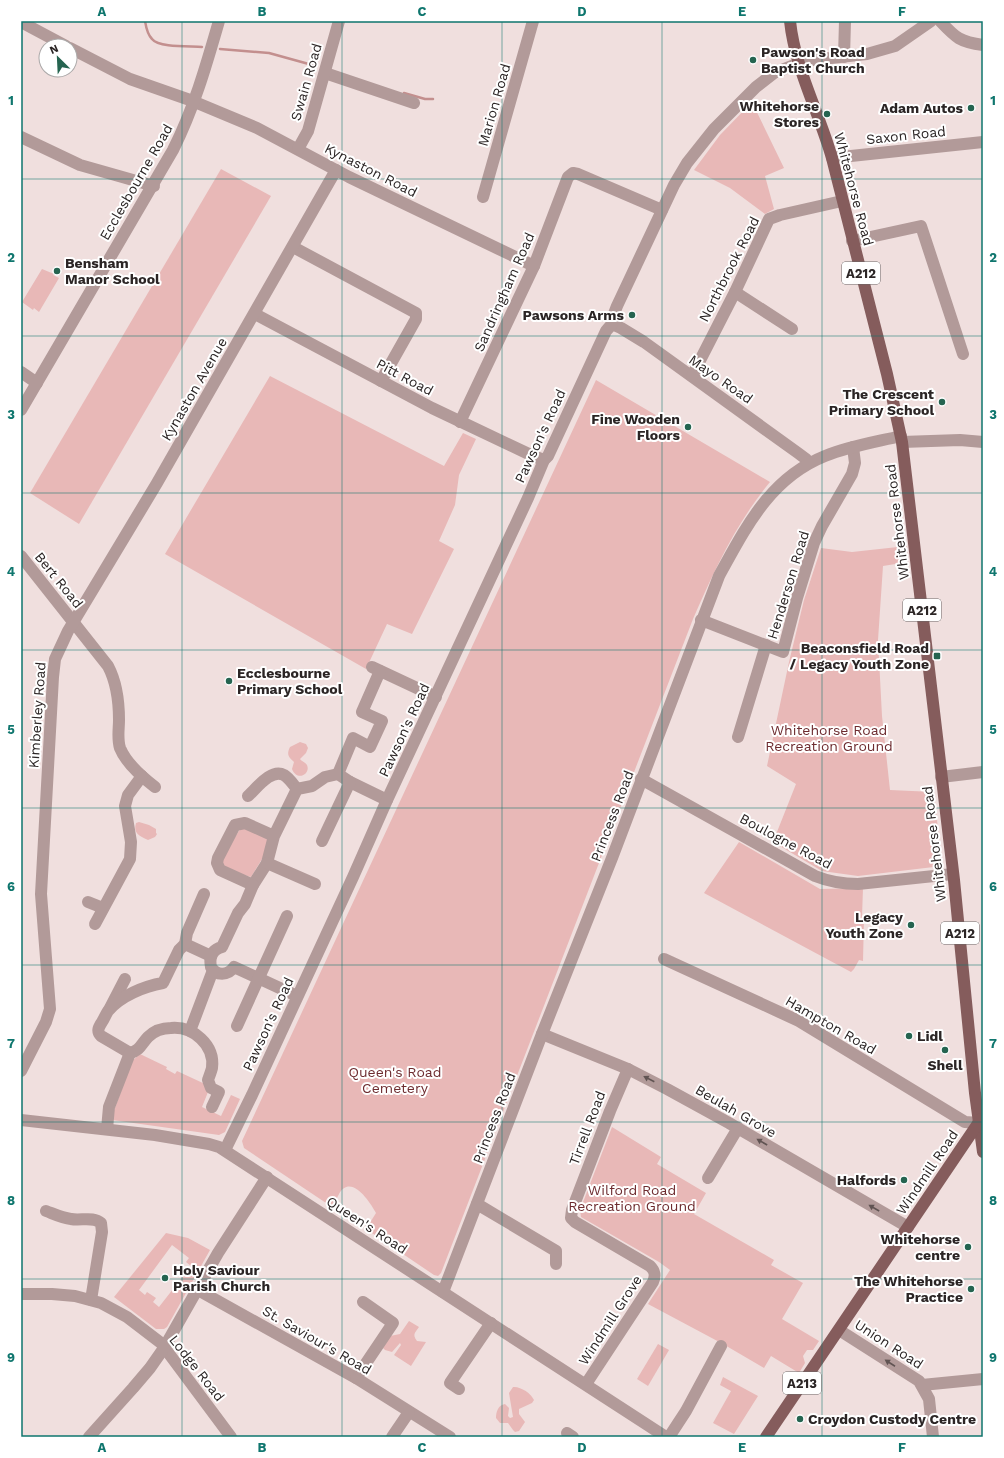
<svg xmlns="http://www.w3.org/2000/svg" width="1004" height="1458" font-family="'Work Sans',sans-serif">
	<rect width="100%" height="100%" fill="#f0dfde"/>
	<g fill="#e8b8b7" fill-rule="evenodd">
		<polygon points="752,102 784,168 765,176 774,209 765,214 730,188 694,170 720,135"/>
		<polygon points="221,169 271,196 79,524 30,493"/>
		<polygon points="42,269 54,274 53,275 59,278 39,312 34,308 33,310 22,302"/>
		<polygon points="270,376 444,466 463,433 476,439 459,475 455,505 439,541 454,549 412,634 387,624 366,669 165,554"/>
		<path d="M596,380L770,482C736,523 714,571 693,619L441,1273L438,1276L434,1275L366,1229L376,1213C370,1202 351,1173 339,1194C336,1200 333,1203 335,1209L244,1148L242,1141Z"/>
		<polygon points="907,546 908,562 883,566 878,640 882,716 890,790 934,792 942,866 858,876 822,871 773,842 796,784 767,766 789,662 804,600 821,548 852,552"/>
		<path d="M300,742L306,744L308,748L306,753L300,759C301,761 305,762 307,765C311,774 297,782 292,769L294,762C289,757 286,755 290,747Z"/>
		<path d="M139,822L149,825L156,829V833L157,834L155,837L148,840C139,836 133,833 136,823Z"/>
		<polygon points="242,826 268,839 264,859 262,859 251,877 222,869 222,858"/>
		<polygon points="739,842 820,889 863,888 862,917 864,919 863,961 859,960 854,969 851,972 704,893"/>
		<polygon points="140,1054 167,1067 166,1069 175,1074 177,1071 205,1084 208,1092 202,1107 221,1116 231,1095 240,1099 225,1132 219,1135 112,1120 112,1116 132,1061"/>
		<polygon points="612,1127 661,1157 657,1164 706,1193 694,1214 774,1260 771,1265 803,1283 782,1319 819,1341 813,1350 807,1350 803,1356 805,1363 799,1373 771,1356 764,1368 723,1344 648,1304 670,1270 659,1262 581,1217 580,1210"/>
		<path d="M166,1233L188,1238L210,1250L167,1327L164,1329H156L114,1297ZM172,1245L189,1258L186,1262L191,1266L159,1307L153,1302L156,1298L147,1292L145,1295L139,1290Z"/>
		<path d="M409,1321L419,1327C415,1333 412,1334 417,1341L426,1342L411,1366L394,1355L401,1345L400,1343L392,1352L385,1350L383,1348L390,1336L400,1334Z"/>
		<polygon points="658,1344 669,1350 648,1386 637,1379"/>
		<polygon points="723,1377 758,1396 734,1434 713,1423 731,1391 720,1385"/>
		<path d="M513,1387C520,1386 531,1393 534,1400L532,1403L519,1409V1414L525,1422L519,1431L515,1432L513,1430L508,1423H500L496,1418C496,1412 498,1405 505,1404L509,1408L508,1416L510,1418L513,1417L509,1393Z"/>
	</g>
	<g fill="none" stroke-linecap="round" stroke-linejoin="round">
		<g stroke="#c38f8e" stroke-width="2.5">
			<path d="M145,21C146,27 147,34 152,39C159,48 190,46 202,47"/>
			<polyline points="220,49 269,53 316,66"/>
			<polyline points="404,93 425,99 433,99"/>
		</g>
		<g stroke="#b29a99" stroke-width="12">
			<path d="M940,21C956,38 960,42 983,45"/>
			<polyline points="21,22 66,46"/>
			<polyline points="70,48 130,79 190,100 257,128 349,177 534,266"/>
			<polyline points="844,57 845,21"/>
			<polyline points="325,73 414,103"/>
			<polyline points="21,137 80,165 154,186"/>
			<polyline points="298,149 308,131 339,21"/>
			<polyline points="832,158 983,142"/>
			<polyline points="483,197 533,21"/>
			<polyline points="852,241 921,226 963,354"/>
			<polyline points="293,247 416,313 416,319 381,381"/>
			<polyline points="735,292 792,329"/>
			<polyline points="255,314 432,408 533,456 544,460"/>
			<polyline points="612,324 612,319 617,306 674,185 687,163 714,129 756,87 774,73 804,61 867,54 895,46 931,21"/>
			<polyline points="612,324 621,328 644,342 798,453 806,459 809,463"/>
			<polyline points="21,372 37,383"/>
			<polyline points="692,376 735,292 769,219 780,215 842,201"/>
			<path d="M21,410L173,150C194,108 206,66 219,21"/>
			<polyline points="460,422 534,266 568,177 573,173 578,174 662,210"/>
			<polyline points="902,442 960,440 983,442"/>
			<path d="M21,556L108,666C117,683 119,701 119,720C119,729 117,739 120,748C126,763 142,777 155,787"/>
			<polyline points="701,620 783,652 797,598 814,543 822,526 852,474 855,463 853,447"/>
			<polyline points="372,667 436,697"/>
			<polyline points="738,737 766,645"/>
			<polyline points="338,774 353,738 370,747 382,721 362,712 380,671"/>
			<polyline points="941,777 983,772"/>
			<path d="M641,779L815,876C830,882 842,884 858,884L953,874"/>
			<path d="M248,796C256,789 271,768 284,775C289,778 293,784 297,789"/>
			<polyline points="274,836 245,823 235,825 218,858 217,863 220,870 253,885 267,863 274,836 297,789 312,786 325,777 338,774 350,782 387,800"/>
			<polyline points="322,841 350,782"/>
			<polyline points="267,863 315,884"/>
			<path d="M253,885L245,904L238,913L222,947C212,950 209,957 211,967C216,976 228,976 234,967L297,996"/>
			<polyline points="88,902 103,908"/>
			<polyline points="95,924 130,859 131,842 125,806 128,795 142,776"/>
			<polyline points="185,944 211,956"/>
			<polyline points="664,959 799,1021 965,1122 979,1123"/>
			<polyline points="110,1008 125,979"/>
			<polyline points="237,1026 287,916"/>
			<polyline points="190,1031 213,970"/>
			<polyline points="542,1034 628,1069 667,1089 729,1123 908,1227"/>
			<path d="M130,1053L101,1036C96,1031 99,1027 102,1022C104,1019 106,1014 108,1011C120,996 145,986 163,983L179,950L185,944L187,933L204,894"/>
			<path d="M130,1053C140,1051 142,1043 148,1037C154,1031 163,1028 171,1028C193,1026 215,1045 212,1068C211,1072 209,1077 208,1080L211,1088L219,1092L212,1107"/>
			<polyline points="21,1071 46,1022 50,1009 41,894 53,677 55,659 68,631 157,483 336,170"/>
			<polyline points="21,1120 155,1135 209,1144 219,1147 666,1437"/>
			<polyline points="107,1129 109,1107 130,1053"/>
			<polyline points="225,1150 252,1095 353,877 387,800 528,498 544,460 548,456 606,331 612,324"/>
			<polyline points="708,1178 738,1128"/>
			<polyline points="477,1204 556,1251 556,1264"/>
			<path d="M46,1211C54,1214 62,1218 71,1219C81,1221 93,1216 101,1223L102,1232L91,1300"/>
			<polyline points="198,1290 356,1378 450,1437"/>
			<path d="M443,1292L542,1034L612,858L719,576C746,527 770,478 825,456C850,446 876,442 901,436"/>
			<polyline points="21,1294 52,1294 75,1296 101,1303 127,1317 161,1343 231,1437"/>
			<polyline points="839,1330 919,1381 929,1399 933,1437"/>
			<polyline points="356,1378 393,1323 363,1302"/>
			<path d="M586,1384L653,1282C656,1275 655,1271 650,1266L575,1222L571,1218L572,1210L610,1111L628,1069"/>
			<polyline points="922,1385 983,1379"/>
			<polyline points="459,1389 450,1383 491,1323"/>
			<polyline points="567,1433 573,1437"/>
			<polyline points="89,1437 133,1388 150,1368 164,1348 218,1253 267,1177"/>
			<polyline points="392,1437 409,1412"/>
			<polyline points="669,1437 686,1411 721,1346"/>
		</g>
		<g stroke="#855c5c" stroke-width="12">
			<path d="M790,21C795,69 819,112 832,158L887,374L902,442L954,880L975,1093L983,1152"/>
			<polyline points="766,1437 981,1119"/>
		</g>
	</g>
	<defs><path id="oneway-solid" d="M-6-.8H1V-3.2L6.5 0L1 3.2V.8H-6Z"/></defs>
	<g fill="#615453">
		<use href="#oneway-solid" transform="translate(649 1079) rotate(-153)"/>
		<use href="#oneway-solid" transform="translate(762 1142) rotate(-150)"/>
		<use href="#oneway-solid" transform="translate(874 1208) rotate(-150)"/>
		<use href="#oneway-solid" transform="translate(890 1363) rotate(-147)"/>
	</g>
	<path fill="none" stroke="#0f766e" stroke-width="1" stroke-opacity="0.55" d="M182,21V1437M342,21V1437M502,21V1437M662,21V1437M822,21V1437M21,179H983M21,336H983M21,493H983M21,650H983M21,808H983M21,965H983M21,1122H983M21,1279H983"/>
	<g fill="#256450" stroke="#fff" stroke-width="1.5">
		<circle cx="753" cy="60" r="4"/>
		<circle cx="971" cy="108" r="4"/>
		<circle cx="827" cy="114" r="4"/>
		<circle cx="57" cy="271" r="4"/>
		<circle cx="632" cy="315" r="4"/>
		<circle cx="942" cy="402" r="4"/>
		<circle cx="688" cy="427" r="4"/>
		<rect x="933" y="652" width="8" height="8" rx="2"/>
		<circle cx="229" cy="681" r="4"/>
		<circle cx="911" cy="925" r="4"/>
		<circle cx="909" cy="1036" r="4"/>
		<circle cx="945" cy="1050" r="4"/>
		<circle cx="904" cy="1180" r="4"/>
		<circle cx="968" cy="1247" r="4"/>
		<circle cx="165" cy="1278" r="4"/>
		<circle cx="971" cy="1289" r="4"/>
		<circle cx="800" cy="1419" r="4"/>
	</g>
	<g text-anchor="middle" stroke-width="4" stroke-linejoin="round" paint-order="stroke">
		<g fill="#fff" stroke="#6b6666" stroke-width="1">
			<rect x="842" y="262" width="38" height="22" rx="3"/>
			<rect x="903" y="599" width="38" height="22" rx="3"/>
			<rect x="941" y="922" width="38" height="22" rx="3"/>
			<rect x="783" y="1372" width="38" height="22" rx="3"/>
		</g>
		<g font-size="13" font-weight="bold" fill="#2b2525">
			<text x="861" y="278">A212</text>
			<text x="922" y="615">A212</text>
			<text x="960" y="938">A212</text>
			<text x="802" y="1388">A213</text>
		</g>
		<g font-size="14" font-weight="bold" fill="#2b2525" stroke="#fff" text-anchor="end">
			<text x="761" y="57" text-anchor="start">Pawson's Road<tspan x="761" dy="16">Baptist Church</tspan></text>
			<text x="819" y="111">Whitehorse<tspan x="819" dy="16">Stores</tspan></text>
			<text x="963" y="113">Adam Autos</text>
			<text x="65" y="268" text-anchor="start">Bensham<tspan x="65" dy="16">Manor School</tspan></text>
			<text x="624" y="320">Pawsons Arms</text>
			<text x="934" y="399">The Crescent<tspan x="934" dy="16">Primary School</tspan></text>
			<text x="680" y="424">Fine Wooden<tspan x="680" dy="16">Floors</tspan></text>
			<text x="929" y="653">Beaconsfield Road<tspan x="929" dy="16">/ Legacy Youth Zone</tspan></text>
			<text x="237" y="678" text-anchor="start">Ecclesbourne<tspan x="237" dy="16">Primary School</tspan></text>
			<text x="903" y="922">Legacy<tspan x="903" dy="16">Youth Zone</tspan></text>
			<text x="917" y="1041" text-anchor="start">Lidl</text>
			<text x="945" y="1070" text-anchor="middle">Shell</text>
			<text x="896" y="1185">Halfords</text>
			<text x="960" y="1244">Whitehorse<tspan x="960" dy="16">centre</tspan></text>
			<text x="173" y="1275" text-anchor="start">Holy Saviour<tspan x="173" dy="16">Parish Church</tspan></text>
			<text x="963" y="1286">The Whitehorse<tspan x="963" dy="16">Practice</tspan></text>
			<text x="808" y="1424" text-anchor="start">Croydon Custody Centre</text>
		</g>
		<g font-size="14" fill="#2b2525" stroke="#fff">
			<text transform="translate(306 82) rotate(-74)" y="5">Swain Road</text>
			<text transform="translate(494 105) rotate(-74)" y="5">Marion Road</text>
			<text transform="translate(906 135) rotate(-6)" y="5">Saxon Road</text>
			<text transform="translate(371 170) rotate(27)" y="5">Kynaston Road</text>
			<text transform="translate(136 182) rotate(-60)" y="5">Ecclesbourne Road</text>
			<text transform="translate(854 189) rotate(75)" y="5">Whitehorse Road</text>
			<text transform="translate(729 269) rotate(-63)" y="5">Northbrook Road</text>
			<text transform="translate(504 292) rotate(-66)" y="5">Sandringham Road</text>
			<text transform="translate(405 377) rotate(28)" y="5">Pitt Road</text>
			<text transform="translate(721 379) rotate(35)" y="5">Mayo Road</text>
			<text transform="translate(194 389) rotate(-60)" y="5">Kynaston Avenue</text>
			<text transform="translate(540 436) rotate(-65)" y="5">Pawson's Road</text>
			<text transform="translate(897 522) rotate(-97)" y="5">Whitehorse Road</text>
			<text transform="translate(59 580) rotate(51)" y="5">Bert Road</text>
			<text transform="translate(788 585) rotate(-73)" y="5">Henderson Road</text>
			<text transform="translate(37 715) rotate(-86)" y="5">Kimberley Road</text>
			<text transform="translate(404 730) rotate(-65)" y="5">Pawson's Road</text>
			<text transform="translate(612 816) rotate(-69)" y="5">Princess Road</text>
			<text transform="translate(786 841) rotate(28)" y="5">Boulogne Road</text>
			<text transform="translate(934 844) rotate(-97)" y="5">Whitehorse Road</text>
			<text transform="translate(268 1024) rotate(-65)" y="5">Pawson's Road</text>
			<text transform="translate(831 1025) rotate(30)" y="5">Hampton Road</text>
			<text transform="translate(736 1111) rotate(30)" y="5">Beulah Grove</text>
			<text transform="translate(494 1118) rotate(-69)" y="5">Princess Road</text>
			<text transform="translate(587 1128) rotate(-69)" y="5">Tirrell Road</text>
			<text transform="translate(927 1172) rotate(-56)" y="5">Windmill Road</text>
			<text transform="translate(367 1225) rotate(33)" y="5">Queen's Road</text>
			<text transform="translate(610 1320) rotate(-57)" y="5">Windmill Grove</text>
			<text transform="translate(317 1340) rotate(30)" y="5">St. Saviour's Road</text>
			<text transform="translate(889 1344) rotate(33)" y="5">Union Road</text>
			<text transform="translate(197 1368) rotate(52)" y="5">Lodge Road</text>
		</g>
		<g font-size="14" fill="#6d2b2f" stroke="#fff">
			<text x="829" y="735">Whitehorse Road<tspan x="829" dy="16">Recreation Ground</tspan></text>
			<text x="395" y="1077">Queen's Road<tspan x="395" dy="16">Cemetery</tspan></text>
			<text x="632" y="1195">Wilford Road<tspan x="632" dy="16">Recreation Ground</tspan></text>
		</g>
	</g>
	<rect width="1004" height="1458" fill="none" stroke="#ffffff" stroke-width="44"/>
	<g transform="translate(58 58) rotate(336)"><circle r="19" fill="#ffffff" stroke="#aaa8a8"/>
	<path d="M0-3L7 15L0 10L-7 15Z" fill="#256450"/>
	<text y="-6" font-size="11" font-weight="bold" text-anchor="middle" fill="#2b2525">N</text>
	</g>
	<rect x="22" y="22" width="960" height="1414" fill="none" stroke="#0f766e" stroke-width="1.5"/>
	<g font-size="13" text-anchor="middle" font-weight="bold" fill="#0f766e">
		<text x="102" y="16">A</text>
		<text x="262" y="16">B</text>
		<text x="422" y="16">C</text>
		<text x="582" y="16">D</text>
		<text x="742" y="16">E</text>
		<text x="902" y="16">F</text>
		<text x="11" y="105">1</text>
		<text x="993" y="105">1</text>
		<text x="11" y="262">2</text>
		<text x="993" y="262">2</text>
		<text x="11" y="419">3</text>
		<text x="993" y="419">3</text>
		<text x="11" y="576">4</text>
		<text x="993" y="576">4</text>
		<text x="11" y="734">5</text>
		<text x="993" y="734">5</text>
		<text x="11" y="891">6</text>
		<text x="993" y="891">6</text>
		<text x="11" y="1048">7</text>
		<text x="993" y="1048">7</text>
		<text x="11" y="1205">8</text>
		<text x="993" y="1205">8</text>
		<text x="11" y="1362">9</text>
		<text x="993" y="1362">9</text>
		<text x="102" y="1452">A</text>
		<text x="262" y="1452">B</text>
		<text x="422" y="1452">C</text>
		<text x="582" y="1452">D</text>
		<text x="742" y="1452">E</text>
		<text x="902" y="1452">F</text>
	</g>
</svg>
